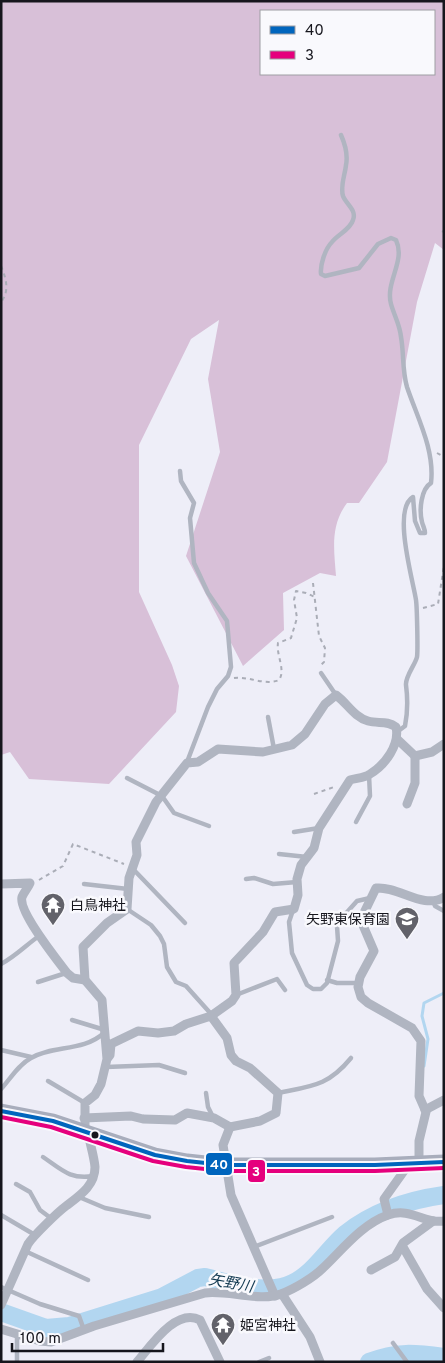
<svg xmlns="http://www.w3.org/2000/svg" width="445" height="1363" font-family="Overpass,'Noto Sans JP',sans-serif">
	<rect width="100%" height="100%" fill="#eeeef8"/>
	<path fill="#d8c0d8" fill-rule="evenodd" d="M1,1H444V250L435,243L417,302L387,462L359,503H347C330,526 334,549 336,576L320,573L283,593L284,630L243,666L186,556L220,452L208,379L219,320L191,339L139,445V592L172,665L179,686L176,712L109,784L29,779L10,752L1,755ZM261,11H434V74H261Z"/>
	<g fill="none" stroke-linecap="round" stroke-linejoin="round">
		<polyline stroke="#b2d6f0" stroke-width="3" points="424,1066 428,1039 422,1016 424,1003 444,993"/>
		<g stroke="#b2d6f0" stroke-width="18">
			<path d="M1,1312L46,1328L69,1326L162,1297L198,1278L205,1277C229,1283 256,1292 281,1287C310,1281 324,1252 345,1234C374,1211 408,1200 444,1195"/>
			<path d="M369,1362C397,1351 415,1353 444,1357"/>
		</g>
		<g stroke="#aaadb7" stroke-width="2" stroke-dasharray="4 4" stroke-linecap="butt">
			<polyline points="442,231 444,232"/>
			<path d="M1,266C6,278 10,291 1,302"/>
			<polyline points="437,453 444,457"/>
			<polyline points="444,535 444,542"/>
			<polyline points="313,583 319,636 325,648 324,662 320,666"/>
			<polyline points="423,608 438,604 444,566"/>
			<path d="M234,678C249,676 265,686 279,680C286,670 276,655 278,643L291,638L297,618L294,600L296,591L306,593L315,597"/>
			<polyline points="314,794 334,787"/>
			<polyline points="39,880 63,866 73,844 124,864"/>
		</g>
		<g stroke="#b0b5c1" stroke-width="4.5">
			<path d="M341,135C345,144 348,155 346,165C345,175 340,186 343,196C346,204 357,210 353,220C350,230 338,234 332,242C325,249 320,265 321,274L325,276L359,268L378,244L391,238L396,240C406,261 385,282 391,304C394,315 400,325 401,337C404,353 402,370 407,387C417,417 435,450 431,483C421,489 419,510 422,522C423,526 425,529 425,533H420L415,521L413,497C392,509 413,580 416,600C417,607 418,651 417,657C415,665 405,677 406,685C408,700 408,711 405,726L397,732"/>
			<polyline points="180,471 181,481 194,503 190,518 194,563 208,593 227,621 231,667 228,676 217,689 208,707 187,762"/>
			<polyline points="321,673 336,695"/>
			<polyline points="268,717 274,749"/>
			<polyline points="127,778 162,796 174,813 209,826"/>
			<polyline points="356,822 370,796 369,775"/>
			<polyline points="294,832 319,828"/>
			<polyline points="279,854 307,857"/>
			<polyline points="133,869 185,923"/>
			<polyline points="246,879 254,878 273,884 297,882"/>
			<polyline points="84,884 128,889"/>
			<polyline points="433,901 435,906 444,911"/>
			<polyline points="127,909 151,925 160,936 164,944 167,967 176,982 186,986 212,1015"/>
			<polyline points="293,910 289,922 292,953 307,985 313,989 321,989 327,983 338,941 337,926 340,920 357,901 370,898"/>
			<path d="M1,964C16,956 26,945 39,936"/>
			<polyline points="327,980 337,983 358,983"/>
			<polyline points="38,982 66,973"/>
			<polyline points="236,995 277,979 285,990"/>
			<polyline points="72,1020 105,1030"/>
			<polyline points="1,1050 31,1057"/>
			<polyline points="106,1067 159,1065 185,1073"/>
			<polyline points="48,1081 85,1103"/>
			<path d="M1,1089C11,1078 18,1065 31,1058C53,1045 83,1052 104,1033"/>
			<polyline points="206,1093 208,1107 213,1117"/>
			<path d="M278,1093C312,1086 328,1086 351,1058"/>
			<path d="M43,1157C61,1169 70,1180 93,1176"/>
			<polyline points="16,1184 30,1192 40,1210 52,1219"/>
			<polyline points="79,1197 105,1208 149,1217"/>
			<polyline points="1,1215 35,1235"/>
			<polyline points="254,1247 332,1217"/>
			<polyline points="25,1251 88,1280"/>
			<polyline points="1,1287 40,1304 79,1316 84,1330"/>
			<polyline points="393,1343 407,1362"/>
			<polyline points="17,1362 17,1335"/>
			<polyline points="259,1362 269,1358"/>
		</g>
		<g stroke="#b0b5c1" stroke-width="9">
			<polyline points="397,739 415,756 432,752 444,744"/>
			<polyline points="407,804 415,783 415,756"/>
			<path d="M1,884L30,883C28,888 24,892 22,897C18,911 57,960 67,973L73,978L85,980"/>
			<polyline points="425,1110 444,1100"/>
			<polyline points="84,1118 131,1116 143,1119 175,1120 187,1113 214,1118 230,1127 260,1121 276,1113 278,1093 250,1068 236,1061 231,1055 227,1038 211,1016"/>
			<polyline points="230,1127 223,1145 231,1195 275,1296"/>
			<path d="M85,1131V1103L95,1095L101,1084L107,1059L102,1000L85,980L83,947L107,923L127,909L129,878L137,855L136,842L156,802L187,763L198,762L218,749L263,752L292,745L305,734L325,704L336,695C347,703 354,717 368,721C378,724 387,720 396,727C400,745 385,765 370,774C365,778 356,778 350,780L319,828L314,848L301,865L297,879L298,895L294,909L275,912L263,932L234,963L236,995L232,1001L211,1016L186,1024L174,1031L158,1033L138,1031L111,1044L110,1055L107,1059"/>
			<path d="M419,1163V1141L426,1112L419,1096L421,1041L412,1028L368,1003L361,997L358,987L360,977L374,951L362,923V917L376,888C399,886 423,910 444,897"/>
			<polyline points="388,1215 384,1199 409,1164"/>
			<polyline points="403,1247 427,1289 444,1308"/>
			<polyline points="371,1270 395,1257 403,1243 433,1221"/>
			<polyline points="282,1294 310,1337 320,1362"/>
			<path d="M1,1305L28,1244C34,1235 58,1212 66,1206C79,1196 95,1186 95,1167C94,1156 90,1144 88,1133"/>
			<path d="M1,1329L40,1341L51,1342L94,1326L205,1293C227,1290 261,1302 281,1294C294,1289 313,1278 323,1268C342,1250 362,1224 388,1215C411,1207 424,1224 444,1221"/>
			<path d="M137,1362C150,1347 176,1307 200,1320L220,1362"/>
		</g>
		<polyline stroke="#a8adbc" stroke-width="15" points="1,1111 53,1121 155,1155 187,1161 224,1165 375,1165 444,1162"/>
		<defs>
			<polyline id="bus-1" points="1,1111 53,1121 155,1155 187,1161 224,1165 375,1165 444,1162"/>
			<polyline id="bus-2" points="1,1117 51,1127 153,1161 186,1167 224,1171 375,1171 444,1168"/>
		</defs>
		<use href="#bus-1" stroke="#f9f9fd" stroke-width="8"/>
		<use href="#bus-2" stroke="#f9f9fd" stroke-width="8"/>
		<use href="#bus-1" stroke="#0065bd" stroke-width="4"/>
		<use href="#bus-2" stroke="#e5007d" stroke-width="4"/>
	</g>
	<defs>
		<symbol id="temple-pin" viewBox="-11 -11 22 30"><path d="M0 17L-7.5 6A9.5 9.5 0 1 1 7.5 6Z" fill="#62626a" stroke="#f9f9fd"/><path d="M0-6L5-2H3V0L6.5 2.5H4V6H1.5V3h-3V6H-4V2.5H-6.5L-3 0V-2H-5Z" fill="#fff"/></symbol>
		<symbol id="school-pin" viewBox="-11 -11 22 30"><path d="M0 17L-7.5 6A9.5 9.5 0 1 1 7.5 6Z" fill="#62626a" stroke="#f9f9fd"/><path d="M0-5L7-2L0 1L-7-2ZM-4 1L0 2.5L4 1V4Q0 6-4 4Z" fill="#fff"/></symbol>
	</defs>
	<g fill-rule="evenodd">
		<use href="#temple-pin" x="39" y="891" width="28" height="38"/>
		<use href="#school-pin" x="393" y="905" width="28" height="38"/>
		<use href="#temple-pin" x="209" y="1311" width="28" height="38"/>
	</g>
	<circle fill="#16161d" stroke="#f9f9fd" stroke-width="2" cx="95" cy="1135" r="4.5"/>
	<g text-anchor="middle" stroke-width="5" stroke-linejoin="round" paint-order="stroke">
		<g font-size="14" fill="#16161d" stroke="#f9f9fd" text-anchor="start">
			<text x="70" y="910">白鳥神社</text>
			<text x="390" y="924" text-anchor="end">矢野東保育園</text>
			<text x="240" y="1330">姫宮神社</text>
		</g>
		<g font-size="15" font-style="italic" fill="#103850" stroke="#f9f9fd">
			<text transform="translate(231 1283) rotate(10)" y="5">矢野川</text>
		</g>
	</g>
	<g stroke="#f9f9fd" stroke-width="2">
		<rect x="205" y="1152" width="28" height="24" rx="5" fill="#0065bd"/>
		<rect x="247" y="1159" width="19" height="24" rx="5" fill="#e5007d"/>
	</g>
	<g font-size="14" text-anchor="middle" font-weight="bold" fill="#fff">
		<text x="219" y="1169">40</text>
		<text x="256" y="1176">3</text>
	</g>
	<rect width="445" height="1363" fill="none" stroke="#16161d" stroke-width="5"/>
	<rect x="260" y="10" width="175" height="65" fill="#f9f9fd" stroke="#9e9ea3"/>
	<rect x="270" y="26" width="25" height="8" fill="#0065bd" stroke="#9e9ea3"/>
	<text x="305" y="35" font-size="15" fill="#16161d">40</text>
	<rect x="270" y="51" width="25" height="8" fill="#e5007d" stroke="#9e9ea3"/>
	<text x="305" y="60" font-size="15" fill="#16161d">3</text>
	<path d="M12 1343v8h151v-8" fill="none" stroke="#16161d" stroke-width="2.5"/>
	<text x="20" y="1343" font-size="15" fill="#16161d" stroke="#f9f9fd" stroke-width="4" paint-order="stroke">100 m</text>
</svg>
